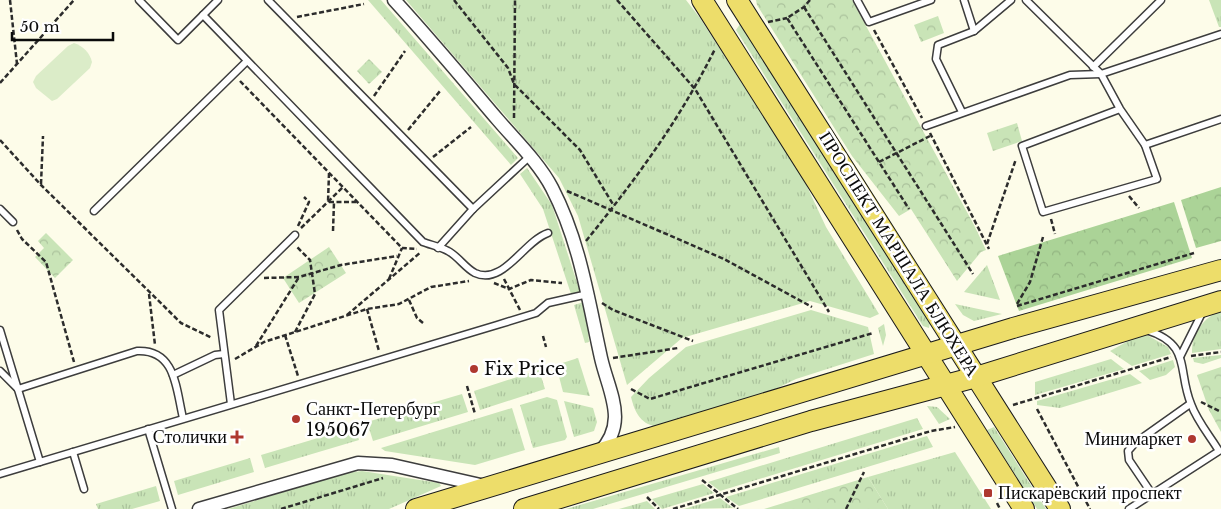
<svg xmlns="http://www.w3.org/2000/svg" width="1221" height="509" font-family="'Libre Baskerville',serif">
	<defs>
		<pattern id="grass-tufts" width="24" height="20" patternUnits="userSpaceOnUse" patternTransform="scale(1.25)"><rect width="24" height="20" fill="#c9e4b7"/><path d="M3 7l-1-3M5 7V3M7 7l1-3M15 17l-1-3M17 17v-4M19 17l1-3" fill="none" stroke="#abc29c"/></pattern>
		<pattern id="forest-crowns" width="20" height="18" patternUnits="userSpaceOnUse" patternTransform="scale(1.25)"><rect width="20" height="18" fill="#abd397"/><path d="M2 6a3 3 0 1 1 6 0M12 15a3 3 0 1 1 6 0" fill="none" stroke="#92b481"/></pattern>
		<pattern id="park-crowns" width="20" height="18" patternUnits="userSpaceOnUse" patternTransform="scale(1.25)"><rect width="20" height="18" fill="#c9e4b7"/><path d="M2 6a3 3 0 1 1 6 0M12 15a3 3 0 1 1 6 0" fill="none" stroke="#abc29c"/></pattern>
	</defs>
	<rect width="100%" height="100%" fill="#fdfce9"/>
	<g fill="url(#grass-tufts)">
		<polygon points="368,0 381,0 518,158 511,165"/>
		<polygon points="406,0 686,0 700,18 804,180 826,227 879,314 870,318 810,301 682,338 627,385 578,216 559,178"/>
		<polygon points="1209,0 1221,0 1221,27 1219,27"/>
		<polygon points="740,24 930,322 929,328 923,326 736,30"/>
		<polygon points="527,168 552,205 580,292 571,294 543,209 520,174"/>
		<polygon points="987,265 1000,300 964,292"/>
		<polygon points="584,302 587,318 589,342 585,343 574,305"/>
		<polygon points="955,304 1002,314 974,321 963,315"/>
		<path d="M811,310L868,327L874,354L796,379L761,396L659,427C641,425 635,413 631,397L649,378L686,347Z"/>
		<path d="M1221,311V349L1192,353C1191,335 1204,316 1221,311Z"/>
		<polygon points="884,324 886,335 883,346 878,328"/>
		<polygon points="1145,334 1168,347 1171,354 1132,366 1110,351 1139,335"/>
		<polygon points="1221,355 1221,358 1203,364 1194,362 1193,358"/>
		<polygon points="578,358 590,396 563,392 556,365"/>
		<polygon points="1111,359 1124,369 1035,395 1035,382"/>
		<polygon points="1173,360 1175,367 1166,375 1150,380 1139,371"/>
		<polygon points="539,370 545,389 480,410 474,391"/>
		<polygon points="1130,374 1142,383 1060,408 1037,405 1037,401"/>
		<polygon points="462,394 468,412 373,441 367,422"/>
		<polygon points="547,397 557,400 567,437 565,440 533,448 520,405"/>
		<polygon points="564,401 593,408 597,422 594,431 574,437"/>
		<polygon points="927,406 937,407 950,419 939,424"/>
		<polygon points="512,408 525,450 475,465 385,451 381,448"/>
		<polygon points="917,418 923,429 720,491 708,482"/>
		<polygon points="355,427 359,440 265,468 261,455"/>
		<polygon points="994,427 1046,509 1037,509 987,430"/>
		<polygon points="927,436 933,447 739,506 726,497"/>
		<polygon points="779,447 780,453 593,509 566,509"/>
		<polygon points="955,452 991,509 888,509 868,477"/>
		<polygon points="250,458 254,472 178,495 174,481"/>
		<polygon points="362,471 439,483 441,486 389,509 228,509 346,473"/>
		<polygon points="703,484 714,493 662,509 652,499"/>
		<polygon points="156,486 160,501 132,509 98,509 96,504"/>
		<polygon points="720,498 733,508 684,509"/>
		<polygon points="647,501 655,509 619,509"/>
	</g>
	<g fill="url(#forest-crowns)">
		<polygon points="1221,187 1221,241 1196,248 1181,200"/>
		<polygon points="1174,202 1192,258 1019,311 998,256"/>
	</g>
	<g fill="url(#park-crowns)">
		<polygon points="756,0 852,0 974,225 986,250 981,252 957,281 911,209 899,216 852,156 757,5"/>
		<polygon points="938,16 944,33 921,42 914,25"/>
		<polygon points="369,59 382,72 369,84 357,71"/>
		<polygon points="1017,123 1022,141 993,151 987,133"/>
		<polygon points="46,233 73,260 55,278 35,257 44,248 38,241"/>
		<polygon points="329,247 346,273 299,303 283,278"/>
		<polygon points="1221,367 1221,432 1209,410 1197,375"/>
		<polygon points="868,477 888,509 764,509"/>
	</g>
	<path fill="#dbecc8" d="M74,43C83,46 90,53 92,62L90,68L57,99L52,101L36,88L33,82L36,76L68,46Z"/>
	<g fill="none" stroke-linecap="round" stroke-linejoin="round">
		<defs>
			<g id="lane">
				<polyline points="139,0 178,40 203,15"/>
				<path d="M218,0L203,15L423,242C431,245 441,247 448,251C458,256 465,268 475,273C503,286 524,241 548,233"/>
				<polyline points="268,0 473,209"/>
				<polyline points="857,0 869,22 931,0"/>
				<polyline points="964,0 974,31 1011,0"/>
				<polyline points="1026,0 1101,74 1120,109 1145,145 1157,179 1043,212 1022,146 1120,109"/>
				<polyline points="1093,67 1161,0"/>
				<polyline points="962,112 936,59 938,45 974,31"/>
				<polyline points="926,126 1070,75 1101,74 1221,34"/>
				<polyline points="1145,145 1221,119"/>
				<polyline points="0,209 13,222"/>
				<polyline points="94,211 247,61"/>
				<polyline points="438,248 473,209 529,157"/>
				<polyline points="0,330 40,462"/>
				<polyline points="1180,357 1203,311"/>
				<polyline points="0,371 17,388"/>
				<polyline points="173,375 215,355 224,354"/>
				<path d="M18,389L137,351C176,349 176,389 183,418"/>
				<polyline points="231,404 219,310 295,235"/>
				<polyline points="148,429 172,509"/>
				<polyline points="73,452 84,489"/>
				<polyline points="0,474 497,325 536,313 548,303 588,294"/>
				<polyline points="1152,494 1129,460 1128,451 1135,443 1190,404"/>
				<path d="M1129,509L1219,451C1210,436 1197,421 1191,404C1177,370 1192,344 1146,330"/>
			</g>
			<g id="street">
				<path d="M394,0C430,39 464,80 498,120C516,141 539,163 552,188C580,242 588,299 601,358C609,393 629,422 599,453"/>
				<polyline points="199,509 358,463 392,465 485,486"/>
			</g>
			<g id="primary">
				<polyline points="702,0 1024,509"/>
				<polyline points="737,0 1060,509"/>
				<polyline points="416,509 1013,328 1221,270"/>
				<polyline points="524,509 811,421 976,377 1221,301"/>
			</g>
		</defs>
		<use href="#lane" stroke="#3d3d3d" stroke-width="9"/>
		<use href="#street" stroke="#3d3d3d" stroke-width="15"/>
		<use href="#primary" stroke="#1b1b1b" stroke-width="22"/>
		<g stroke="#2c2c2c" stroke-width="2.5" stroke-dasharray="5 2.5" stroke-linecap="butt">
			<polyline points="10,0 17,64"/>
			<polyline points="454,0 508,68 514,84 580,150 614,206"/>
			<polyline points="617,0 695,89 829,312"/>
			<polyline points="810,0 804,7 787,18 909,209"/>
			<polyline points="804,7 973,274"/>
			<polyline points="297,17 364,4"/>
			<polyline points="768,22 787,18"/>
			<polyline points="874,30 922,118"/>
			<polyline points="240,81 402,248 417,249"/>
			<polyline points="0,83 74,0"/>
			<polyline points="374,96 405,51"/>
			<polyline points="514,118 515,0"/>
			<polyline points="408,130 440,91"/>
			<polyline points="930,133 989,249"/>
			<polyline points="0,140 41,185 181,323 212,338"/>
			<polyline points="433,157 471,127"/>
			<polyline points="879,162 930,136"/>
			<polyline points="329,173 328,202 357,202"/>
			<polyline points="41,184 43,136"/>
			<polyline points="567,191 724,259 812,307"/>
			<polyline points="1129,196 1139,208"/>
			<polyline points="1051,219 1055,234"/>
			<polyline points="298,226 309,202 304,197"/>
			<polyline points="301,228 343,187"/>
			<polyline points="17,230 22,239 46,262 74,362"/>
			<polyline points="333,231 334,202"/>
			<path d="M586,241C636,179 679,121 715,49"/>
			<polyline points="987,244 1016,159"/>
			<polyline points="264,278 299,277 341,265 397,256"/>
			<polyline points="389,279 402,248"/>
			<polyline points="504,279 520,310"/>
			<polyline points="494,283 509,289 531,280 562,283"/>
			<polyline points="149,294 155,345"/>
			<polyline points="409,300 417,318 423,323"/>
			<polyline points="602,303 613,310 693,341"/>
			<polyline points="1017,304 1030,282 1043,237"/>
			<polyline points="1017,306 1194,253"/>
			<polyline points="367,309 379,351"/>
			<polyline points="347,315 421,252"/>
			<polyline points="295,332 315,294 310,260 296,246"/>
			<polyline points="285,335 298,376"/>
			<polyline points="543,336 546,347"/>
			<polyline points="256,346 299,277"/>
			<polyline points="1191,356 1221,352"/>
			<polyline points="613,358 678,348"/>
			<polyline points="235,359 264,342 367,309 399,304 431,287 469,281"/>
			<polyline points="467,386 475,414"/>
			<polyline points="631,389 650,399 873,333"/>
			<polyline points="1201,402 1221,412"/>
			<polyline points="1013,405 1171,357"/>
			<polyline points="1037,409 1090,509"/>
			<polyline points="702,480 738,509"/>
			<polyline points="647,497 659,509"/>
			<polyline points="997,503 1000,509"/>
			<polyline points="281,509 383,478"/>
			<polyline points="673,509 931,431 955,427"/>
			<polyline points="846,509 864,472"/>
		</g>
		<use href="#lane" stroke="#fff" stroke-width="6"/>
		<use href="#street" stroke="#fff" stroke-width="12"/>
		<use href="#primary" stroke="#eddd6a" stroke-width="20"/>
	</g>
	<g fill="#ae382f" stroke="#fff" stroke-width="2">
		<circle cx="474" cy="369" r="5"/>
		<circle cx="296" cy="419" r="5"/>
		<path d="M234.5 429.5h5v5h5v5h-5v5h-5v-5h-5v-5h5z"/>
		<circle cx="1192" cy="439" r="5"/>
		<rect x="983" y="488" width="10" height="10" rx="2.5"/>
	</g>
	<g text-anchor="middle" stroke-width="5" stroke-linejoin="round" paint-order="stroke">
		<g font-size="18" fill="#0a0a0a" stroke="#fff">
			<text transform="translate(899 254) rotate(58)" y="6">ПРОСПЕКТ МАРШАЛА БЛЮХЕРА</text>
		</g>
		<g font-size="18" fill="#0a0a0a" stroke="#fff" text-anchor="start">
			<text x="484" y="375">Fix Price</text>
			<text x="306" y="415">Санкт-Петербург<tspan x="306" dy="21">195067</tspan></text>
			<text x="227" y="443" text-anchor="end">Столички</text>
			<text x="1182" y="445" text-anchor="end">Минимаркет</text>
			<text x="998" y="499">Пискарёвский проспект</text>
		</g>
	</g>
	<path d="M12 32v8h101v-8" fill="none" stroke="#0a0a0a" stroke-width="2.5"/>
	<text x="20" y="32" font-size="15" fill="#0a0a0a" stroke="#ffffff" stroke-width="4" paint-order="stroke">50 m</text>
</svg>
